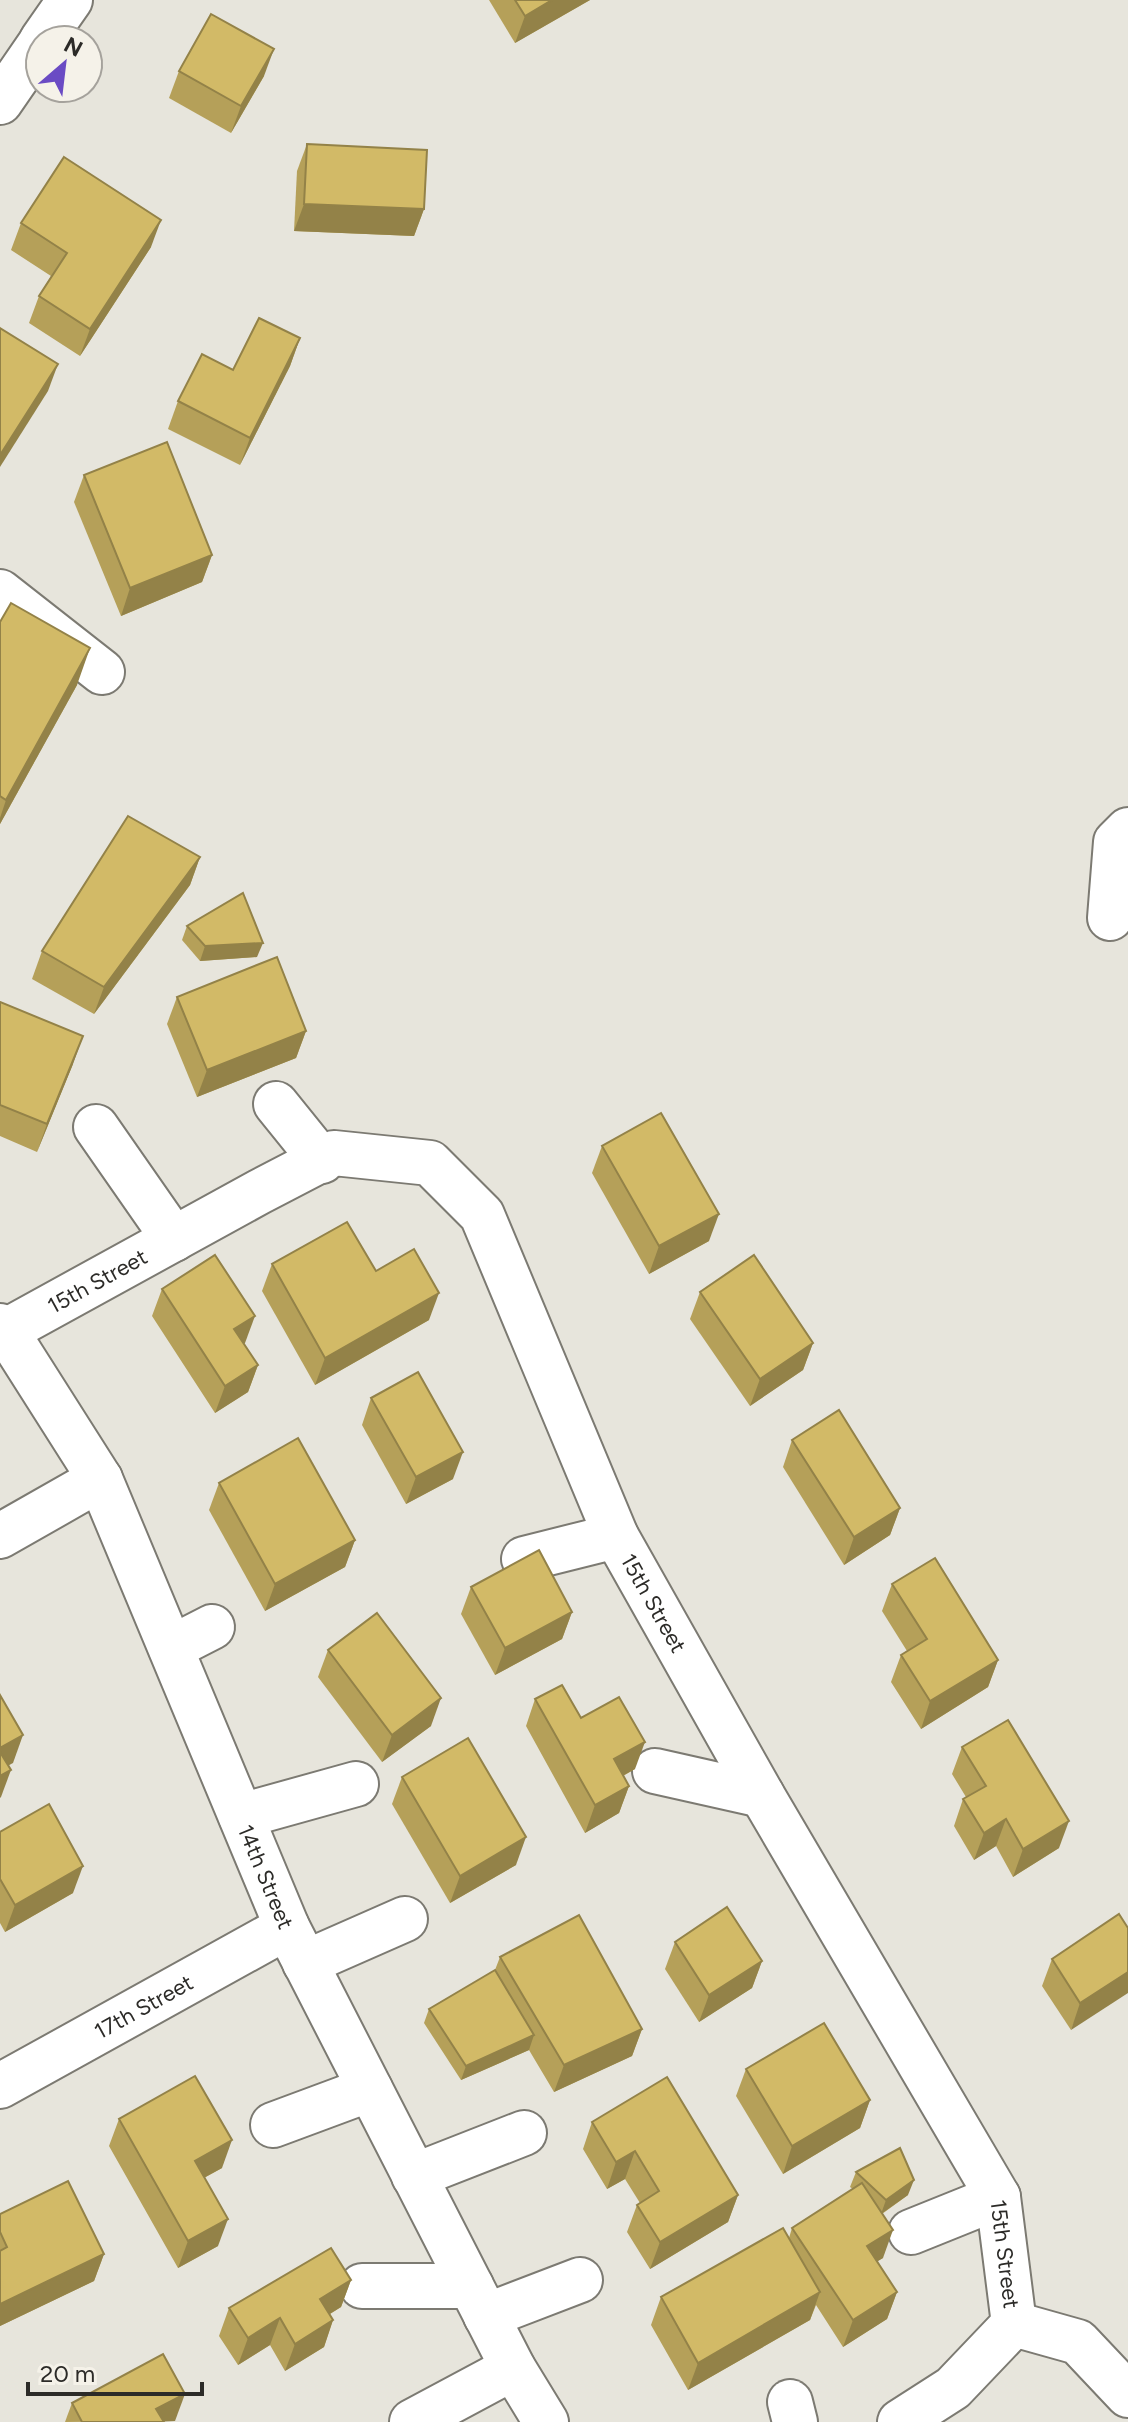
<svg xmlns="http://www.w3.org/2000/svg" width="1128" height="2422" font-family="Figtree,sans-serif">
	<rect width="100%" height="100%" fill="#e7e5dc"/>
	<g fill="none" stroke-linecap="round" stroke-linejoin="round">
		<defs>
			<g id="minor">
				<polyline points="42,40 70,0"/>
				<polyline points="0,102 40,44"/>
				<polyline points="0,592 102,672"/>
				<polyline points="1110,918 1116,842 1128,830"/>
				<polyline points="276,1104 322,1161"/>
				<polyline points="96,1127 174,1239"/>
				<path id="s1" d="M0,1326L6,1331L100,1479L287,1927L513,2368L546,2422"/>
				<path id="s2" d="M6,1331L259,1192L334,1153L430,1163L482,1215L616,1536L762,1795L998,2197L1014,2324L953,2388L900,2422"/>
				<polyline points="0,1536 100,1479"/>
				<polyline points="524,1559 616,1536"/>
				<polyline points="171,1648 212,1627"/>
				<polyline points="655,1771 762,1795"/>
				<polyline points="241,1816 356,1784"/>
				<polyline points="305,1963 405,1919"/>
				<path id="s3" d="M0,2086L287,1927"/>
				<polyline points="273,2125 370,2089"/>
				<polyline points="414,2176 524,2133"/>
				<polyline points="911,2232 998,2197"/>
				<polyline points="362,2286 471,2286"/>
				<polyline points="486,2316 580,2280"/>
				<polyline points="1014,2324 1078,2342 1128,2395"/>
				<polyline points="790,2402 795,2422"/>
				<polyline points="412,2422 513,2368"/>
			</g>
		</defs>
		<use href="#minor" stroke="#7c7a72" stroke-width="48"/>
		<use href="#minor" stroke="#fff" stroke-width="44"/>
	</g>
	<g fill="#b5a059">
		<polygon points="489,0 590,0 515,43"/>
		<polygon points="179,71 264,76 231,133 169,98"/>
		<polygon points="307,144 424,209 414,236 294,231 297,171"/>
		<polygon points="21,223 151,247 80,356 29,323 39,296 51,276 11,250"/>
		<polygon points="300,338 290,366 240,465 168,429 178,401 233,370"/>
		<polygon points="84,475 212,555 202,582 121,616 74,502"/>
		<polygon points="0,622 77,685 0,824"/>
		<polygon points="200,857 190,885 94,1014 32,979 42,951"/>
		<polygon points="187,926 257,957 200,961 182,940"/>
		<polygon points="177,997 306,1031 296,1058 197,1097 167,1024"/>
		<polygon points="0,1002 73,1064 37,1152 0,1136"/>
		<polygon points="602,1146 709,1241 649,1274 592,1173"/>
		<polygon points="272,1264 376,1271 429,1320 315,1385 262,1291"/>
		<polygon points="162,1289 245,1343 244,1344 258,1365 248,1392 215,1413 152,1316"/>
		<polygon points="700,1292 813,1343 803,1370 750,1406 690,1319"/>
		<polygon points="371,1398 453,1479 406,1504 362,1425"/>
		<polygon points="792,1440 900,1508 890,1535 844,1565 783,1467"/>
		<polygon points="219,1483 355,1540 345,1567 265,1611 209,1510"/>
		<polygon points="892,1584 998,1660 988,1687 921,1729 891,1682 901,1655 907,1651 882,1611"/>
		<polygon points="471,1587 572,1612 562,1639 495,1675 461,1614"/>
		<polygon points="328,1650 431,1726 382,1762 318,1677"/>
		<polygon points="535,1699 581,1718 635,1769 623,1776 629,1786 619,1813 585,1833 526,1726"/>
		<polygon points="962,1747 1059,1848 1013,1877 996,1846 974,1860 954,1826 963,1799 966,1797 952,1774"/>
		<polygon points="402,1777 516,1865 450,1903 392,1804"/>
		<polygon points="0,1832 73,1893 5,1932 0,1923"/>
		<polygon points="1119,1914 1071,2030 1042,1986 1052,1959"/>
		<polygon points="675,1942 762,1961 752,1988 699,2022 665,1969"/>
		<polygon points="500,1957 642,2029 632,2056 554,2092 529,2050 461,2080 424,2023 429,2009 495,1970"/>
		<polygon points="746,2069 870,2100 860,2128 783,2174 736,2096"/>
		<polygon points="119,2119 222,2168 204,2178 218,2246 178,2268 109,2146"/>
		<polygon points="592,2122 738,2195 728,2222 650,2269 627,2232 637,2205 640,2203 625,2179 607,2189 583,2149"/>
		<polygon points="856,2172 908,2195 882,2214 883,2258 877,2261 897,2292 887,2319 843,2347 816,2305 810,2320 688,2390 651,2325 661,2297 789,2238 792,2228 853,2189 850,2187"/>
		<polygon points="0,2214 104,2254 94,2281 0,2326"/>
		<polygon points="351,2280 341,2307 330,2314 333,2320 324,2347 285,2371 270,2345 238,2365 219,2336 229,2308"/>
		<polygon points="72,2403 175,2421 65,2422"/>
	</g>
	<g fill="#938248">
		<polygon points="552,0 590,0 515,43 525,16"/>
		<polygon points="274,49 264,76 231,133 241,106"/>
		<polygon points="304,204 424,209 414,236 294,231"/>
		<polygon points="161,220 151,247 80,356 90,329"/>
		<polygon points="300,338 290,366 240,465 250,438"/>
		<polygon points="58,364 48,391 0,467 0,455"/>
		<polygon points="212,555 202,582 121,616 130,588"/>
		<polygon points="90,648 77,685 0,824 0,818 6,800"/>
		<polygon points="200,857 190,885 94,1014 104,987"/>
		<polygon points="263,943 257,957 200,961 205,946"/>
		<polygon points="306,1031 296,1058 197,1097 207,1070"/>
		<polygon points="83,1036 73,1064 37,1152 47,1124"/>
		<polygon points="719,1214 709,1241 649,1274 659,1246"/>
		<polygon points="439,1293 429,1320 315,1385 325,1358"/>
		<polygon points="255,1316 245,1343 224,1356 234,1329"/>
		<polygon points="813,1343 803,1370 750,1406 760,1379"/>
		<polygon points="258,1365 248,1392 215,1413 225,1386"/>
		<polygon points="463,1452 453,1479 406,1504 416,1477"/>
		<polygon points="900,1508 890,1535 844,1565 854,1537"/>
		<polygon points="355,1540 345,1567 265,1611 275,1584"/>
		<polygon points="572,1612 562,1639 495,1675 505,1648"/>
		<polygon points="998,1660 988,1687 921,1729 930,1701"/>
		<polygon points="441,1698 431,1726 382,1762 392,1735"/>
		<polygon points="23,1735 13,1763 0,1770 0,1748"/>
		<polygon points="645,1742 635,1769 604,1786 614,1759"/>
		<polygon points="11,1770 1,1797 0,1798 0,1776"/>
		<polygon points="629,1786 619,1813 585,1833 595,1805"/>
		<polygon points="1006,1819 996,1846 974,1860 984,1833"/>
		<polygon points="1069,1821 1059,1848 1013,1877 1023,1849"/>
		<polygon points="526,1837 516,1865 450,1903 460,1876"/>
		<polygon points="83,1866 73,1893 5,1932 15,1905"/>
		<polygon points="762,1961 752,1988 699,2022 709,1995"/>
		<polygon points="1128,1972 1128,1993 1071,2030 1080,2003"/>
		<polygon points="642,2029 632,2056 554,2092 564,2065"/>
		<polygon points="534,2035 529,2050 461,2080 466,2066"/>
		<polygon points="870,2100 860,2128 783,2174 792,2146"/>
		<polygon points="232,2140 222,2168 185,2188 195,2161"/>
		<polygon points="635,2151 625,2179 607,2189 616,2162"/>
		<polygon points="914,2180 908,2195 881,2214 886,2200"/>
		<polygon points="738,2195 728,2222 650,2269 660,2242"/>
		<polygon points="228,2219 218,2246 178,2268 188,2241"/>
		<polygon points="893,2230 883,2258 857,2274 867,2246"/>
		<polygon points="104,2254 94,2281 0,2326 0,2304"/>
		<polygon points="351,2280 341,2307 310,2326 320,2299"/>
		<polygon points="820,2292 810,2320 688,2390 698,2363"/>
		<polygon points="897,2292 887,2319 843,2347 853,2320"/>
		<polygon points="280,2318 270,2345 238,2365 248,2338"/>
		<polygon points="333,2320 324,2347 285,2371 295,2344"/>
		<polygon points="185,2394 175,2421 151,2422 156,2409"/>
	</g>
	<g fill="#d2ba67" stroke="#938248" stroke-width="2">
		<polygon points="515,0 552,0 525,16"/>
		<polygon points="211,14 274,49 241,106 179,71"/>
		<polygon points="307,144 427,150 424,209 304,204"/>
		<polygon points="64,157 161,220 90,329 39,296 67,253 21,223"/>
		<polygon points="259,318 300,338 250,438 178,401 202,354 233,370"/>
		<polygon points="0,328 58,364 0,455"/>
		<polygon points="167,442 212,555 130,588 84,475"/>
		<polygon points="11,603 90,648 6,800 0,796 0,622"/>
		<polygon points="128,816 200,857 104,987 42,951"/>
		<polygon points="243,893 263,943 205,946 187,926"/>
		<polygon points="277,957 306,1031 207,1070 177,997"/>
		<polygon points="0,1002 83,1036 47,1124 0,1105"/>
		<polygon points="661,1113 719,1214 659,1246 602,1146"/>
		<polygon points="347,1222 376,1271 414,1249 439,1293 325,1358 272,1264"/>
		<polygon points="215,1255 255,1316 234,1329 258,1365 225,1386 162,1289"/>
		<polygon points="754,1255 813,1343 760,1379 700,1292"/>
		<polygon points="418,1372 463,1452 416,1477 371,1398"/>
		<polygon points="839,1410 900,1508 854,1537 792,1440"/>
		<polygon points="298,1438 355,1540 275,1584 219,1483"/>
		<polygon points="539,1550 572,1612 505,1648 471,1587"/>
		<polygon points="935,1558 998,1660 930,1701 901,1655 927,1639 892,1584"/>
		<polygon points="377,1613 441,1698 392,1735 328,1650"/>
		<polygon points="562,1685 581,1718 619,1697 645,1742 614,1759 629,1786 595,1805 535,1699"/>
		<polygon points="0,1695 23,1735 0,1748"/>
		<polygon points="1008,1720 1069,1821 1023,1849 1006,1819 984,1833 963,1799 986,1786 962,1747"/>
		<polygon points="468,1738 526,1837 460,1876 402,1777"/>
		<polygon points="0,1752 11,1770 0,1776"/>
		<polygon points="49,1804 83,1866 15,1905 0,1879 0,1832"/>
		<polygon points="727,1907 762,1961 709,1995 675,1942"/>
		<polygon points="1119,1914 1128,1928 1128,1972 1080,2003 1052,1959"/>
		<polygon points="579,1915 642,2029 564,2065 500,1957"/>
		<polygon points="495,1970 534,2035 466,2066 429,2009"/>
		<polygon points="824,2023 870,2100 792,2146 746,2069"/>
		<polygon points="195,2076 232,2140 195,2161 228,2219 188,2241 119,2119"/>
		<polygon points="667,2077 738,2195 660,2242 637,2205 659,2191 635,2151 616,2162 592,2122"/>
		<polygon points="900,2148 914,2180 886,2200 856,2172"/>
		<polygon points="68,2181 104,2254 0,2304 0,2251 7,2247 0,2232 0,2214"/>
		<polygon points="862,2183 893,2230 867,2246 897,2292 853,2320 792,2228"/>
		<polygon points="783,2228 820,2292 698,2363 661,2297"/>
		<polygon points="331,2248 351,2280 320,2299 333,2320 295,2344 280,2318 248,2338 229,2308"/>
		<polygon points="163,2354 185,2394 156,2409 164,2422 82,2422 72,2403"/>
	</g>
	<g text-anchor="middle" stroke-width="6" stroke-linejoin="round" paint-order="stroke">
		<g font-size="22" fill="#2c2b28" stroke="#f5f2e9">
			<text dy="8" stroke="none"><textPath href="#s2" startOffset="104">15th Street</textPath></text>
			<text dy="8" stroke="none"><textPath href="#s2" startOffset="968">15th Street</textPath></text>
			<text dy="8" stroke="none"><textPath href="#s1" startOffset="614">14th Street</textPath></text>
			<text dy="8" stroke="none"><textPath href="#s3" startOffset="164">17th Street</textPath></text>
			<text dy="8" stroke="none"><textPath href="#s2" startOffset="1712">15th Street</textPath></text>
		</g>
	</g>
	<g transform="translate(64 64) rotate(28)"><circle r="38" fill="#f5f2e9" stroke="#a5a29c" stroke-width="2"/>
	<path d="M0-6L14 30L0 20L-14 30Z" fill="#6a4bc4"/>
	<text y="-12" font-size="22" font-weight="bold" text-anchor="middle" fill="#2c2b28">N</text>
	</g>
	<path d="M28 2382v12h174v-12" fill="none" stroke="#2c2b28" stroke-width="4"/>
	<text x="40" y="2382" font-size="24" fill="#2c2b28" stroke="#f5f2e9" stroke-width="6" paint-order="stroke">20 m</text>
</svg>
